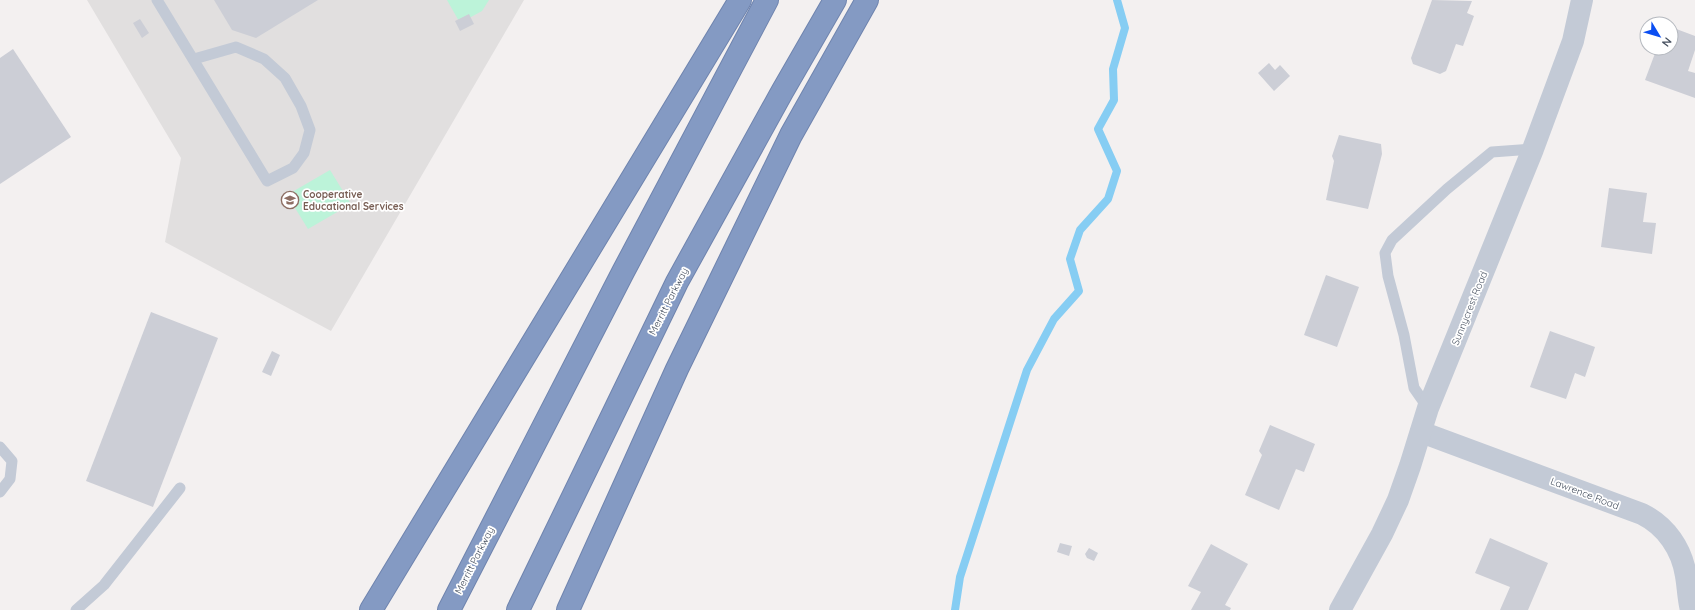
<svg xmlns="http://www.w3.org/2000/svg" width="1695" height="610" font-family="Quicksand,sans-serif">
	<rect width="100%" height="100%" fill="#f3f0f0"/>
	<polygon fill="#e1dfdf" points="87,0 524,0 331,331 165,242 181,158"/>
	<g fill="#bcf3d9">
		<polygon points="447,0 489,0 482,11 460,23"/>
		<polygon points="330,170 351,204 308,229 287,195"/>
	</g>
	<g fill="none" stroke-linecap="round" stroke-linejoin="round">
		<polyline stroke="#86cdf3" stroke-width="8" points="955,610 960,577 1027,370 1054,319 1079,291 1070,259 1080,230 1108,199 1117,171 1098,129 1114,100 1113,69 1125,28 1117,0"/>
	</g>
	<g fill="#ccced6">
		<polygon points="214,0 318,0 256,38 232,30"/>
		<polygon points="1432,0 1472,1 1467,13 1474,16 1463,46 1456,44 1446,71 1440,74 1413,64 1411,58"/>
		<polygon points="469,14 474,24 460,31 455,21"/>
		<polygon points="140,19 149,33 142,38 133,23"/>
		<polygon points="1671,27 1695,36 1695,50 1688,71 1695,73 1695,98 1645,80 1657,48 1671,48"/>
		<polygon points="13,49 71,137 0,184 0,58"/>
		<polygon points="1269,63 1275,70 1280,65 1290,76 1274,91 1258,73"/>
		<polygon points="1339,135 1381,144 1382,154 1368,209 1326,200 1334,161 1332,156"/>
		<polygon points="1609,188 1647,193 1643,222 1656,223 1652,254 1601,247"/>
		<polygon points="1326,275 1359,287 1337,347 1304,335"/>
		<polygon points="151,312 218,338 153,507 86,481"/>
		<polygon points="1550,331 1595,347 1585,377 1575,373 1566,399 1530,387"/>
		<polygon points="272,351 280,355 271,376 262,372"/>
		<polygon points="1270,425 1315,444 1304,472 1296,469 1279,510 1245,495 1262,455 1259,451"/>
		<polygon points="1490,538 1548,563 1528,610 1500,610 1510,587 1475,573"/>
		<polygon points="1060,543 1072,546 1069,556 1057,552"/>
		<polygon points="1211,544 1248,564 1225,605 1231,608 1230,610 1191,610 1201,592 1188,586"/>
		<polygon points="1089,548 1098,553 1094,561 1087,558 1085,554"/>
	</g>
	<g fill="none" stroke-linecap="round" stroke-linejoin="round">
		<defs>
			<g id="highway">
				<polyline points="371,610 740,0"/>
				<polyline points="449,610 623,272 767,0"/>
				<polyline points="518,610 677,282 782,92 835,0"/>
				<polyline points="568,610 677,369 791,135 867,0"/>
			</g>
		</defs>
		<use href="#highway" stroke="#6f84ae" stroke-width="24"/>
		<g stroke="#c3cad6" stroke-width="11">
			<polyline points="157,0 267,181 293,168 304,153 310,130 301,106 285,78 264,59 236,47 194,59"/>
			<polyline points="1428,408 1414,388 1404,335 1388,276 1385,253 1392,240 1447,189 1492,152 1533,149"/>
			<polyline points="0,447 12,461 10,479 0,492"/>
			<polyline points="76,610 104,585 180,488"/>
		</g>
		<g stroke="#c3cad6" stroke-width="22">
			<path d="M1421,432L1642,514C1666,526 1682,549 1686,576C1688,587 1688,599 1691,610"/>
			<polyline points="1340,610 1382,534 1398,500 1410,466 1428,408 1533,149 1573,41 1582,0"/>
		</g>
		<use href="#highway" stroke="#849ac3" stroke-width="22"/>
	</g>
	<defs>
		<symbol id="school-ring" viewBox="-11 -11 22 22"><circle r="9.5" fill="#fff" stroke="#8d6e63" stroke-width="1.5"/><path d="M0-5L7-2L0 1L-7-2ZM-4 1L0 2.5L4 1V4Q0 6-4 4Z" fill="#8d6e63"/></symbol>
	</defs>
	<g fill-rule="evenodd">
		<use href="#school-ring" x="280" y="190" width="20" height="20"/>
	</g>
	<g text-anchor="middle" stroke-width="3.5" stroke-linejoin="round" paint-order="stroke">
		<g font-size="10" font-weight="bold" fill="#785e54" stroke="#fff" text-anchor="start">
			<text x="303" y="198">Cooperative<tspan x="303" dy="12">Educational Services</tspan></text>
		</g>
		<g font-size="10" fill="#46505f" stroke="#fff">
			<text transform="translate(668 301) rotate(-63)" y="4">Merritt Parkway</text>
			<text transform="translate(1469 308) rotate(-68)" y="4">Sunnycrest Road</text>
			<text transform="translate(1585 493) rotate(21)" y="4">Lawrence Road</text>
			<text transform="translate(474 560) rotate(-63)" y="4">Merritt Parkway</text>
		</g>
	</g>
	<g transform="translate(1659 36) rotate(128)"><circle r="19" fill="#ffffff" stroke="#b5b9bf"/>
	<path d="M0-3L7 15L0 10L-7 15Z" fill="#0b4ef2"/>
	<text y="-6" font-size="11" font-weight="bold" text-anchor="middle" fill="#46505f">N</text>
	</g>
</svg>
